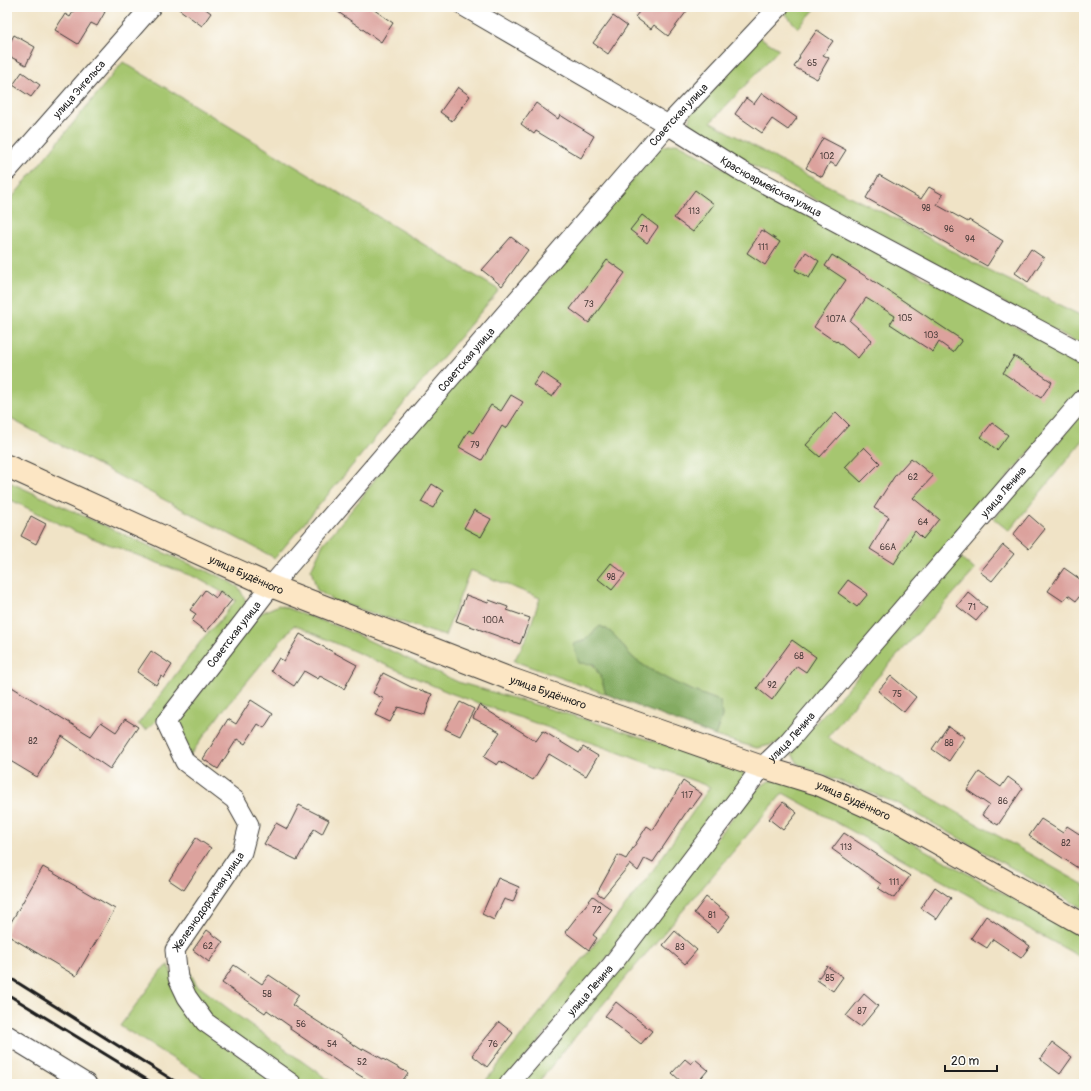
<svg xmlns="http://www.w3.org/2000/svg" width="1091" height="1091" font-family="Pangolin,sans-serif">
	<rect width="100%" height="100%" fill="#fdfcf7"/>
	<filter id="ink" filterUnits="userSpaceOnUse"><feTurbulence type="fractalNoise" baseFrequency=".025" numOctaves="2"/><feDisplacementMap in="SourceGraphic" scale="8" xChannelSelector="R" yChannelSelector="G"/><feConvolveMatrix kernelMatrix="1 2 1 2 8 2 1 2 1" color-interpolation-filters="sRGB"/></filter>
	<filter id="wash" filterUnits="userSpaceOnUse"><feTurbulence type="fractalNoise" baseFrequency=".012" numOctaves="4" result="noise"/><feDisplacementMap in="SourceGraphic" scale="16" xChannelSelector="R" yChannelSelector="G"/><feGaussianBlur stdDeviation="0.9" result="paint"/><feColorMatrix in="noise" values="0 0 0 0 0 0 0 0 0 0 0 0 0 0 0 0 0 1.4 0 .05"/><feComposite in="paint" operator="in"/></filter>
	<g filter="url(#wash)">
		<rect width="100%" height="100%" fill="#f0e3c6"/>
		<g fill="#a6c66f" stroke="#617146">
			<polygon points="787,7 817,7 798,28 783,11"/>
			<polygon points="759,37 779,49 711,122 796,170 892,217 972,262 1084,317 1084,346 699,136 689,126 690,114"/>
			<polygon points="123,62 499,290 275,558 7,417 7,204"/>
			<path d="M677,143L1084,364V388L1061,415L779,743L757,748L715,736L722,716L720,701C689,690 665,680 637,661C622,650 619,633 600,626L585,640L573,645C592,662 599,669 606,694L514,661L526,639L540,598L470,570L445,636L334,601L317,590L311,570L323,544L360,500L395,451L548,280L661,147Z"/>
			<polygon points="1084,411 1084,439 1009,531 994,519"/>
			<polygon points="7,481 169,555 225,579 239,588 246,601 241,616 175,704 146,730 138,724 204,637 222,618 236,600 197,578 74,531 7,498"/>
			<polygon points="960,557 975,570 858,699 827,738 1084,885 1084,909 899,804 799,765 792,754 797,743 847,689"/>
			<polygon points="279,605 344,629 458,682 584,719 743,770 744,782 696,849 504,1084 483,1084 649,876 710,787 620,753 450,693 294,625 220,714 188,758 173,730 243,633 259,614"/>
			<polygon points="780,780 840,803 1084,938 1084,959 783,793 565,1049 537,1084 522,1084 523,1077 755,790 769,781"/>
			<polygon points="182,956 196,984 234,1013 334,1084 299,1084 204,1012 186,983"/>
			<polygon points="169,965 175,986 276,1084 214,1084 120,1026 161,971"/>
		</g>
		<path fill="#84ab62" stroke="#50643f" d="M600,626C619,633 622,650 637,661C665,680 689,690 720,701L722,716L715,736L606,694L602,680L594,664L579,663L573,644L585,640Z"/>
		<g id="blocks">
			<g fill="#dca29d">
				<polygon points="76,7 97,7 105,12 97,26 91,23 78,44 55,30 65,14 70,17"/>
				<polygon points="176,7 203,7 211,13 202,26"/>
				<polygon points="331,7 370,7 393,23 381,42"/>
				<polygon points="643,7 690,7 668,36 654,25 651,29 635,17"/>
				<polygon points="613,16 627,26 608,54 593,43"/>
				<polygon points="817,30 833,41 823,55 829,58 817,79 794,67 800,57 799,56"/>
				<polygon points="14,35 35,47 26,65 7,55 7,48"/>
				<polygon points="22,72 40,85 31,97 13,85"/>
				<polygon points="458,87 470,96 452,121 440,112"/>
				<polygon points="762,93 797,118 788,130 772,119 762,133 735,114 746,98 754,104"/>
				<polygon points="536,103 558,119 560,115 594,136 581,158 536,131 534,134 521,124"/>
				<polygon points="823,138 846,150 836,166 830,162 822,177 806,168"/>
				<polygon points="879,175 921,199 929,187 943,195 937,205 968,222 969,220 1003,241 987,266 866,198"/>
				<polygon points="695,190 714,204 693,232 674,218"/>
				<polygon points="642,215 658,227 647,243 630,230"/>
				<polygon points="762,230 780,242 765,265 747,253"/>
				<polygon points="511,237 528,250 502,286 482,270"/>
				<polygon points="1031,249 1044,258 1028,282 1015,273"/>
				<polygon points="806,252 819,261 809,278 795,270"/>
				<polygon points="832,255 884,288 962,340 953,352 939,342 933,352 890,324 895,316 866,298 850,321 872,340 858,358 837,341 836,342 814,327 846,280 825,266"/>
				<polygon points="607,260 625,273 589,323 570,309"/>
				<polygon points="1014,356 1052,382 1041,398 1003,373"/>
				<polygon points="542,372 561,385 552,397 533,385"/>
				<polygon points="511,395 523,402 506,429 502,426 482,460 459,447 469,430 473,433 491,405 501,411"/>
				<polygon points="836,412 849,425 820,457 806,445"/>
				<polygon points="992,423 1008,435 997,450 981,437"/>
				<polygon points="864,447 880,463 861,482 845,467"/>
				<polygon points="911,458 933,476 913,498 939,519 923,539 915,531 894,564 870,549 889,517 874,508 894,477"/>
				<polygon points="432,484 443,491 433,508 421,502"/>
				<polygon points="474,510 491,519 481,537 464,528"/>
				<polygon points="1029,515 1045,529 1029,549 1013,535"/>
				<polygon points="31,516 46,524 36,544 21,536"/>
				<polygon points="1003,545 1014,554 992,581 980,572"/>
				<polygon points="611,563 625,574 612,590 598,579"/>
				<polygon points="1064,568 1084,582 1084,590 1076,601 1068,595 1063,601 1048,591"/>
				<polygon points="848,580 868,594 857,607 838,593"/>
				<polygon points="205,590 216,598 220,591 232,600 206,632 192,621 196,614 190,610"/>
				<polygon points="968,592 987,608 976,621 957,606"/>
				<polygon points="466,595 488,603 489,600 508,607 507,610 530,618 520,644 456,621"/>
				<polygon points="300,634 357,665 344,689 320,676 318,679 304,671 294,686 271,671 279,658 284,661"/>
				<polygon points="792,640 816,657 806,672 797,666 772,700 757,688"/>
				<polygon points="151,651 172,665 164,678 161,676 156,685 137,672"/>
				<polygon points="383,673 411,687 432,694 425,715 398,707 390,722 375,715 384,699 373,693"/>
				<polygon points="891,676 916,697 904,712 878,691"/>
				<polygon points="7,684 91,736 101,722 116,732 125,719 138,727 110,769 62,736 37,777 7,759"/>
				<polygon points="251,700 273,714 264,728 258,724 245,744 237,739 218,769 203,759 228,719 236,724"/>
				<polygon points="460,702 474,709 460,736 445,729"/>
				<polygon points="479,705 536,741 543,731 579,753 583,747 598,756 586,776 549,754 533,780 500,761 497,765 484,757 500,732 473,718"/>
				<polygon points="948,726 965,737 949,761 932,749"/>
				<polygon points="979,772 1001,787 1008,777 1023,788 998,825 982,815 989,805 967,790"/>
				<polygon points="683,781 702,794 691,809 689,808 653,862 645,858 638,871 630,864 603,897 597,893 618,855 626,859 647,826 653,830"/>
				<polygon points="783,802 797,813 783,830 769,819"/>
				<polygon points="299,805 329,820 322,834 314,829 297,860 264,844 276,823 287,829"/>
				<polygon points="1041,819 1063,833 1067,826 1084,837 1084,872 1029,836"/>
				<polygon points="844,833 910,876 894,898 878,888 881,884 832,849"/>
				<polygon points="196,838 211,848 184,890 169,880"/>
				<polygon points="43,867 115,909 76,976 7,935 7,929"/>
				<polygon points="498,878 519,887 513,902 504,899 494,920 482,914"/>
				<polygon points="935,887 951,898 937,919 921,908"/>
				<polygon points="593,896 612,910 593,935 597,938 589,950 565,932"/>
				<polygon points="706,897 730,916 718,932 694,913"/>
				<polygon points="986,916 1030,946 1021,958 993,939 987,948 971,938"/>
				<polygon points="207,930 223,942 209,962 193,950"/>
				<polygon points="675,931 697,950 685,964 663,945"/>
				<polygon points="234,965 262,984 269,975 299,995 292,1005 362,1050 363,1048 408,1073 400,1084 374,1084 344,1066 290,1029 291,1027 267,1010 265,1013 222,983"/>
				<polygon points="827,966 843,977 833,991 817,980"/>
				<polygon points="864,994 878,1006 861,1027 846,1016"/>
				<polygon points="616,1002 652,1031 641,1044 605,1016"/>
				<polygon points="499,1022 513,1033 487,1067 472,1055"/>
				<polygon points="1052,1042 1072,1057 1060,1074 1040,1059"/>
				<polygon points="685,1059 691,1064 695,1059 708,1070 696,1084 684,1084 672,1073"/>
			</g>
		</g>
	</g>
	<g filter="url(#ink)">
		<use href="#blocks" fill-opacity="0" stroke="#3c3a36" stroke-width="1"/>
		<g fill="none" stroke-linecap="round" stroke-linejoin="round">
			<defs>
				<g id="street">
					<path id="s1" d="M465,7L668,125L741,171L1084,354"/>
					<path id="s2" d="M7,171L151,7"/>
					<polyline points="7,1035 87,1084"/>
					<path id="s3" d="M292,1084L205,1022L187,997L178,978L175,950L242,852L249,825L235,800L185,762L166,722L271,586L668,125L779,7"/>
					<path id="s4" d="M509,1084L611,966L762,767L788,742L1084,398"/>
				</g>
				<g id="secondary">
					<path id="s5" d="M7,466L271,586L508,678L762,767L818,784L895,819L1084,925"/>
				</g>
			</defs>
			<use href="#street" stroke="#3c3a36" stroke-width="21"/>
			<use href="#secondary" stroke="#3c3a36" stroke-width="24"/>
			<use href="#street" stroke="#fff" stroke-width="19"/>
			<use href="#secondary" stroke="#fce6c4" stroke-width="22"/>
			<g stroke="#1c1c1c" stroke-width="3">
				<polyline points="7,976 179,1084"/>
				<polyline points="7,994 154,1084"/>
			</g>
		</g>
	</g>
	<g text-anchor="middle" stroke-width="3" stroke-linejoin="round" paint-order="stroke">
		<g font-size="9" fill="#4c3e3c">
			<text x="812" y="66">65</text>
			<text x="827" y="159">102</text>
			<text x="926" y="211">98</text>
			<text x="694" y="214">113</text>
			<text x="644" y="232">71</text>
			<text x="949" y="232">96</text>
			<text x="970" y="242">94</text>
			<text x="763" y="250">111</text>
			<text x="589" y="307">73</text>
			<text x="905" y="321">105</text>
			<text x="836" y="322">107А</text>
			<text x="931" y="338">103</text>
			<text x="475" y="448">79</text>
			<text x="913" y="480">62</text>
			<text x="923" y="525">64</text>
			<text x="888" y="550">66А</text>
			<text x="611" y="580">98</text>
			<text x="972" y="610">71</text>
			<text x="493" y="623">100А</text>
			<text x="799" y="659">68</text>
			<text x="772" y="688">92</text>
			<text x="897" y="697">75</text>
			<text x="33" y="744">82</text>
			<text x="949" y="746">88</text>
			<text x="687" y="798">117</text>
			<text x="1003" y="804">86</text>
			<text x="1066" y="846">82</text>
			<text x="846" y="850">113</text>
			<text x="894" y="885">111</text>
			<text x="597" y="913">72</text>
			<text x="712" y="918">81</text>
			<text x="208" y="949">62</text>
			<text x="680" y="950">83</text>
			<text x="830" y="981">85</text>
			<text x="267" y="997">58</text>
			<text x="862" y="1014">87</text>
			<text x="301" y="1027">56</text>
			<text x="332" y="1047">54</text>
			<text x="493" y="1047">76</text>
			<text x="362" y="1065">52</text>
		</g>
		<g font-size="11" fill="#1c1c1c" stroke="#fdfcf7">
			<text dy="4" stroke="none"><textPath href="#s2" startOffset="109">улица Энгельса</textPath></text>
			<text dy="4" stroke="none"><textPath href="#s3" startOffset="1264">Советская улица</textPath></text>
			<text dy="4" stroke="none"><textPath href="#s1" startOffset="355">Красноармейская улица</textPath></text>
			<text dy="4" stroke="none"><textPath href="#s3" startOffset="940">Советская улица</textPath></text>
			<text dy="4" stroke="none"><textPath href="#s4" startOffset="772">улица Ленина</textPath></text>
			<text dy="4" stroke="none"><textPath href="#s5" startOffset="263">улица Будённого</textPath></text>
			<text dy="4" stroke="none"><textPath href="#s3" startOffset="580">Советская улица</textPath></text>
			<text dy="4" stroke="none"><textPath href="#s5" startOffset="587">улица Будённого</textPath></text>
			<text dy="4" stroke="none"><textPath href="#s4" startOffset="448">улица Ленина</textPath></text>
			<text dy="4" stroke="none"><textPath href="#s5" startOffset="911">улица Будённого</textPath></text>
			<text dy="4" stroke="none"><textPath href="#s3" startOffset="246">Железнодорожная улица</textPath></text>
			<text dy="4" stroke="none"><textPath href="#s4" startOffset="124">улица Ленина</textPath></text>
		</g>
	</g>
	<rect width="1091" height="1091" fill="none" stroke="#fdfcf7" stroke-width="24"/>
	<path d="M945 1065v6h52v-6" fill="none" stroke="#1c1c1c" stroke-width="2"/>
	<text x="951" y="1065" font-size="12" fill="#1c1c1c" stroke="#fdfcf7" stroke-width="3" paint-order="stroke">20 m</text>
</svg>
